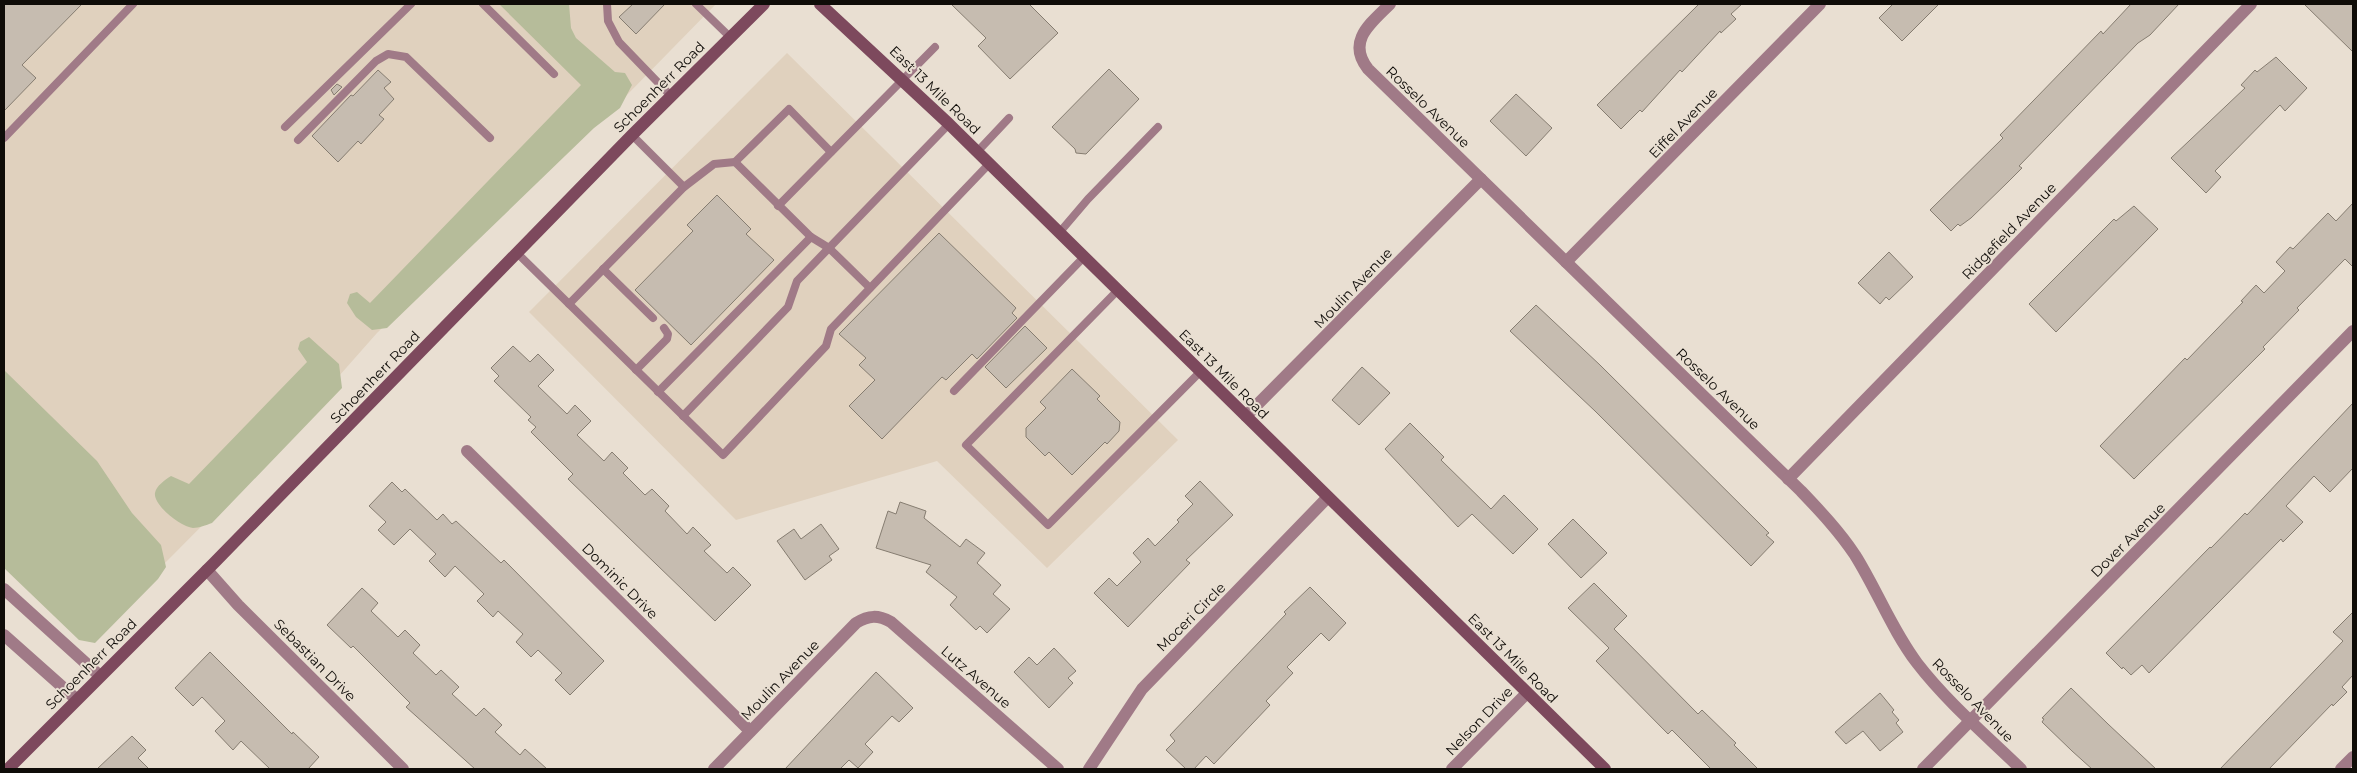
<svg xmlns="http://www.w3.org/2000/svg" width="2357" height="773" font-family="Montserrat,sans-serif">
	<rect width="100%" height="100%" fill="#e9dfd2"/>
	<g fill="#e0d1be">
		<polygon points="4,4 716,4 624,98 542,169 377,333 339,376 330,397 160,568 4,442"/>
		<polygon points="787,53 1178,440 1047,568 937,461 736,520 529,312"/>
	</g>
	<g fill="#b6bc9a">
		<polygon points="499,4 569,4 571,28 576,38 615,72 625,73 632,85 620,108 594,128 387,328 372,330 356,317 347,303 350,294 357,292 370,303 581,85"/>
		<path d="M309,337L339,364L342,388L212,523C206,525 199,528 193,528C181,527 153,505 155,493C156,486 165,480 171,476L189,484L307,362L298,349L300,342Z"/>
		<polygon points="4,370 97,461 132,513 161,545 166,567 158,579 95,643 79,640 4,568"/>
	</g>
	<g fill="#c6bcb0" stroke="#867d71">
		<polygon points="4,4 82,4 22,65 36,78 4,111"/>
		<polygon points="633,4 665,4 636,34 619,17"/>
		<polygon points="951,4 1029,4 1058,33 1010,79 978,46 986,38"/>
		<polygon points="1699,4 1742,4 1731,14 1736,19 1721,33 1720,31 1682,72 1680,70 1642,112 1640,110 1621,129 1597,105"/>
		<polygon points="1893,4 1939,4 1902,41 1879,18"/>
		<polygon points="2131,4 2179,4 2150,35 2138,43 2077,106 2019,166 2022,168 2008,182 1971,218 1960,226 1958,224 1951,231 1930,210 2003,138 2000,135 2101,31 2103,34"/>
		<polygon points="2304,4 2353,4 2353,52"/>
		<polygon points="2276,57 2307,88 2285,111 2280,105 2215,171 2221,177 2206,193 2171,158 2245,88 2241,85 2255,70 2257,72"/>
		<polygon points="1109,69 1139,99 1086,154 1076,153 1075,149 1052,127"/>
		<polygon points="378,70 391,82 384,88 394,99 379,115 384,119 361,144 358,141 338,162 312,136 351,95 353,96"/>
		<polygon points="337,84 342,87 334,95 331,90"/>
		<polygon points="1516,94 1552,128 1526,156 1490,121"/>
		<polygon points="717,195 751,229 746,234 774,260 691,345 635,290 693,231 687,225"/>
		<polygon points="2353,203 2353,267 2345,259 2297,308 2299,310 2263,347 2265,349 2134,479 2100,446 2185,358 2187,360 2243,302 2241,301 2256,285 2264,293 2285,271 2276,262 2290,247 2293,249 2328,213 2336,221"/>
		<polygon points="2134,206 2158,229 2056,332 2029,304 2114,219 2116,221"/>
		<polygon points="939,233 1016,308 1012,313 1017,318 977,359 972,354 946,380 942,377 882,439 849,406 875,380 859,365 866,358 839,334"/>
		<polygon points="1889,252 1913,277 1889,300 1886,297 1880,304 1858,283"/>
		<polygon points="1536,305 1600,365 1769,533 1766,535 1774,542 1751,566 1595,411 1510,331"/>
		<polygon points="1025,326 1047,348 1006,388 985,367"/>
		<polygon points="513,346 530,362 538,354 554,370 538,386 567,414 575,405 591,421 577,435 604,461 612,452 628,468 623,473 645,495 652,489 669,506 665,511 687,534 693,527 711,545 704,551 727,573 733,567 751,585 715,621 568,479 573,474 531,432 536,427 528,420 531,417 494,381 499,376 491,368"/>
		<polygon points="1362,367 1390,393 1359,425 1332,400"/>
		<polygon points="1072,369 1100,396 1097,399 1120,422 1119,431 1107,444 1105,442 1072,475 1049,452 1045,456 1026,437 1026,428 1046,408 1040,402"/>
		<polygon points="2353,403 2353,468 2330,492 2314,476 2286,506 2303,522 2283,542 2281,539 2149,673 2142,665 2131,675 2123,667 2122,669 2106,653 2210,547 2211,548 2245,513 2247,515"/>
		<polygon points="1410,423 1444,457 1441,460 1491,509 1504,495 1538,529 1513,554 1472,514 1458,527 1385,449"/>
		<polygon points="1200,481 1233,515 1186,560 1190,563 1128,627 1094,593 1109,578 1117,586 1141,562 1133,553 1148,538 1155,546 1179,522 1177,520 1193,504 1185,496"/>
		<polygon points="392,482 402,492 405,489 437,520 443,514 452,524 456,521 501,563 504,560 604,661 570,695 555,680 562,673 538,650 531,657 516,642 523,634 498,611 493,617 477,601 484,594 455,566 445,577 429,561 436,554 410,529 394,545 378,530 386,522 369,506"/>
		<polygon points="900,502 926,511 924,518 960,547 966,539 985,553 977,563 1001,585 993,594 1010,609 987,633 980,626 976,630 950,605 957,597 926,572 931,565 876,548 888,511 896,514"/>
		<polygon points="1573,519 1607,553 1581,578 1548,544"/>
		<polygon points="821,524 839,549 829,556 832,560 805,580 777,541 794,529 801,539"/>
		<polygon points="1594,583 1627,616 1614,629 1698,714 1702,710 1736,743 1734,745 1758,769 1711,769 1672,730 1668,734 1596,661 1609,648 1568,608"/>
		<polygon points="1310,587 1346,623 1329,641 1321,633 1287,667 1293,673 1266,701 1270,705 1214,764 1206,756 1194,769 1186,769 1166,750 1175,741 1170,735 1286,614 1284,612"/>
		<polygon points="362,588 378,603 371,611 398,637 405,630 420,645 413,653 436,675 441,670 459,687 452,694 476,716 484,708 502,725 495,732 520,755 525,749 547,769 475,769 406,707 410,703 353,646 351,648 327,625"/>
		<polygon points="2353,612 2353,675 2342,687 2347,692 2333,706 2332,704 2269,769 2220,769 2343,641 2333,632"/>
		<polygon points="1054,648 1076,671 1068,678 1073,683 1049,708 1014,672 1029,657 1037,665"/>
		<polygon points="210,652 292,734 293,732 319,757 308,769 270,769 241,741 233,750 215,731 225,721 202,697 193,706 175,688"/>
		<polygon points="876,672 913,708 899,722 892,716 865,744 873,752 858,768 849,760 840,769 785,769"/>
		<polygon points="2071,688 2108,724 2156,769 2092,769 2072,751 2042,722 2044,719 2042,718"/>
		<polygon points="1880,693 1894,710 1892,712 1899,720 1896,723 1903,732 1880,751 1863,731 1846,744 1835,732"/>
		<polygon points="132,736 146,750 138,758 149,769 97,769"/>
	</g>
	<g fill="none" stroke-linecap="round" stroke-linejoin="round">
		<g stroke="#a07a87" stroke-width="8">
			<polyline points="483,4 554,74"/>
			<polyline points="607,4 608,21 619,42 671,96"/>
			<polyline points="696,4 730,37"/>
			<polyline points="285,127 411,4"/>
			<polyline points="632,135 684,187"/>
			<polyline points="4,138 133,4"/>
			<polyline points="298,140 376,61 388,54 406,57 490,138"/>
			<polyline points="977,152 1009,118"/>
			<polyline points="735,162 789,109 831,152"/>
			<polyline points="778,206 935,47"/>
			<polyline points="1059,233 1088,199 1158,127"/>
			<polyline points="517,253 723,455 826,346 831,329 989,164"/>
			<polyline points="603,269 653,318"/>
			<polyline points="1118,290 966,445 1048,525 1200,372"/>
			<polyline points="569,304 684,187 714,164 735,162 811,237 829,248 870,288"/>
			<polyline points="636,370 667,339 668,334 664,328"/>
			<polyline points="954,391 1084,257"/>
			<polyline points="658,392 811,237"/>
			<polyline points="683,416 788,307 797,281 949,124"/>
		</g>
		<g stroke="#a07a87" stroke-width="12">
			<path d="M1390,4C1371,23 1346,41 1368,69L1801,491C1820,511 1839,531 1855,555C1877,590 1892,630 1917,663C1947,702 1986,735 2021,769"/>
			<polyline points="1566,262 1820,4"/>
			<polyline points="1246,416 1481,179"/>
			<polyline points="467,451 750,731"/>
			<polyline points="1788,479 2251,4"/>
			<polyline points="207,570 238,605 403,769"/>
			<polyline points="4,589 100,676"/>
			<polyline points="4,635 76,699"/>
			<path d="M714,769L856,623C869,615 878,615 891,622L1058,769"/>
			<polyline points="1089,769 1142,689 1328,497"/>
			<polyline points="1452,769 1527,693"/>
			<polyline points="1923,769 2353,331"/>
			<polyline points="2341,769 2353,757"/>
		</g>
		<g stroke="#7d495d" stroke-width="12">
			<polyline points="820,4 949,124 1605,769"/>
			<polyline points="8,769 215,562 632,135 764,4"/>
		</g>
	</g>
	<g text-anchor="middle" stroke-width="4" stroke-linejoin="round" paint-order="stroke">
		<g font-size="14" fill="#0f0c08" stroke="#e9dfd2">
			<text transform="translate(659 87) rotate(-45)" y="5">Schoenherr Road</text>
			<text transform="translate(935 90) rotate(44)" y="5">East 13 Mile Road</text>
			<text transform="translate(1428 107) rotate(44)" y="5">Rosselo Avenue</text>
			<text transform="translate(1683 123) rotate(-46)" y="5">Eiffel Avenue</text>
			<text transform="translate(2009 231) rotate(-46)" y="5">Ridgefield Avenue</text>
			<text transform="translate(1353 288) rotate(-46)" y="5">Moulin Avenue</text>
			<text transform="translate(1224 374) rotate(45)" y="5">East 13 Mile Road</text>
			<text transform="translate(375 377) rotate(-46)" y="5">Schoenherr Road</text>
			<text transform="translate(1718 389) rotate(44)" y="5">Rosselo Avenue</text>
			<text transform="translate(2128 540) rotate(-45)" y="5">Dover Avenue</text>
			<text transform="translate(620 581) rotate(45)" y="5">Dominic Drive</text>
			<text transform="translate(1191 617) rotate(-45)" y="5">Moceri Circle</text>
			<text transform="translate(1513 658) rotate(45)" y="5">East 13 Mile Road</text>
			<text transform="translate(315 660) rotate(45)" y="5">Sebastian Drive</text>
			<text transform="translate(91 664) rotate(-45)" y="5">Schoenherr Road</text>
			<text transform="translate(976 677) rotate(41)" y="5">Lutz Avenue</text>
			<text transform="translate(780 680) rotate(-46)" y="5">Moulin Avenue</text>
			<text transform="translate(1973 700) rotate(46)" y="5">Rosselo Avenue</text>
			<text transform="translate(1479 721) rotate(-46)" y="5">Nelson Drive</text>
		</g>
	</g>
	<rect width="2357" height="773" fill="none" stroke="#0f0c08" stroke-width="10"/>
</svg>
